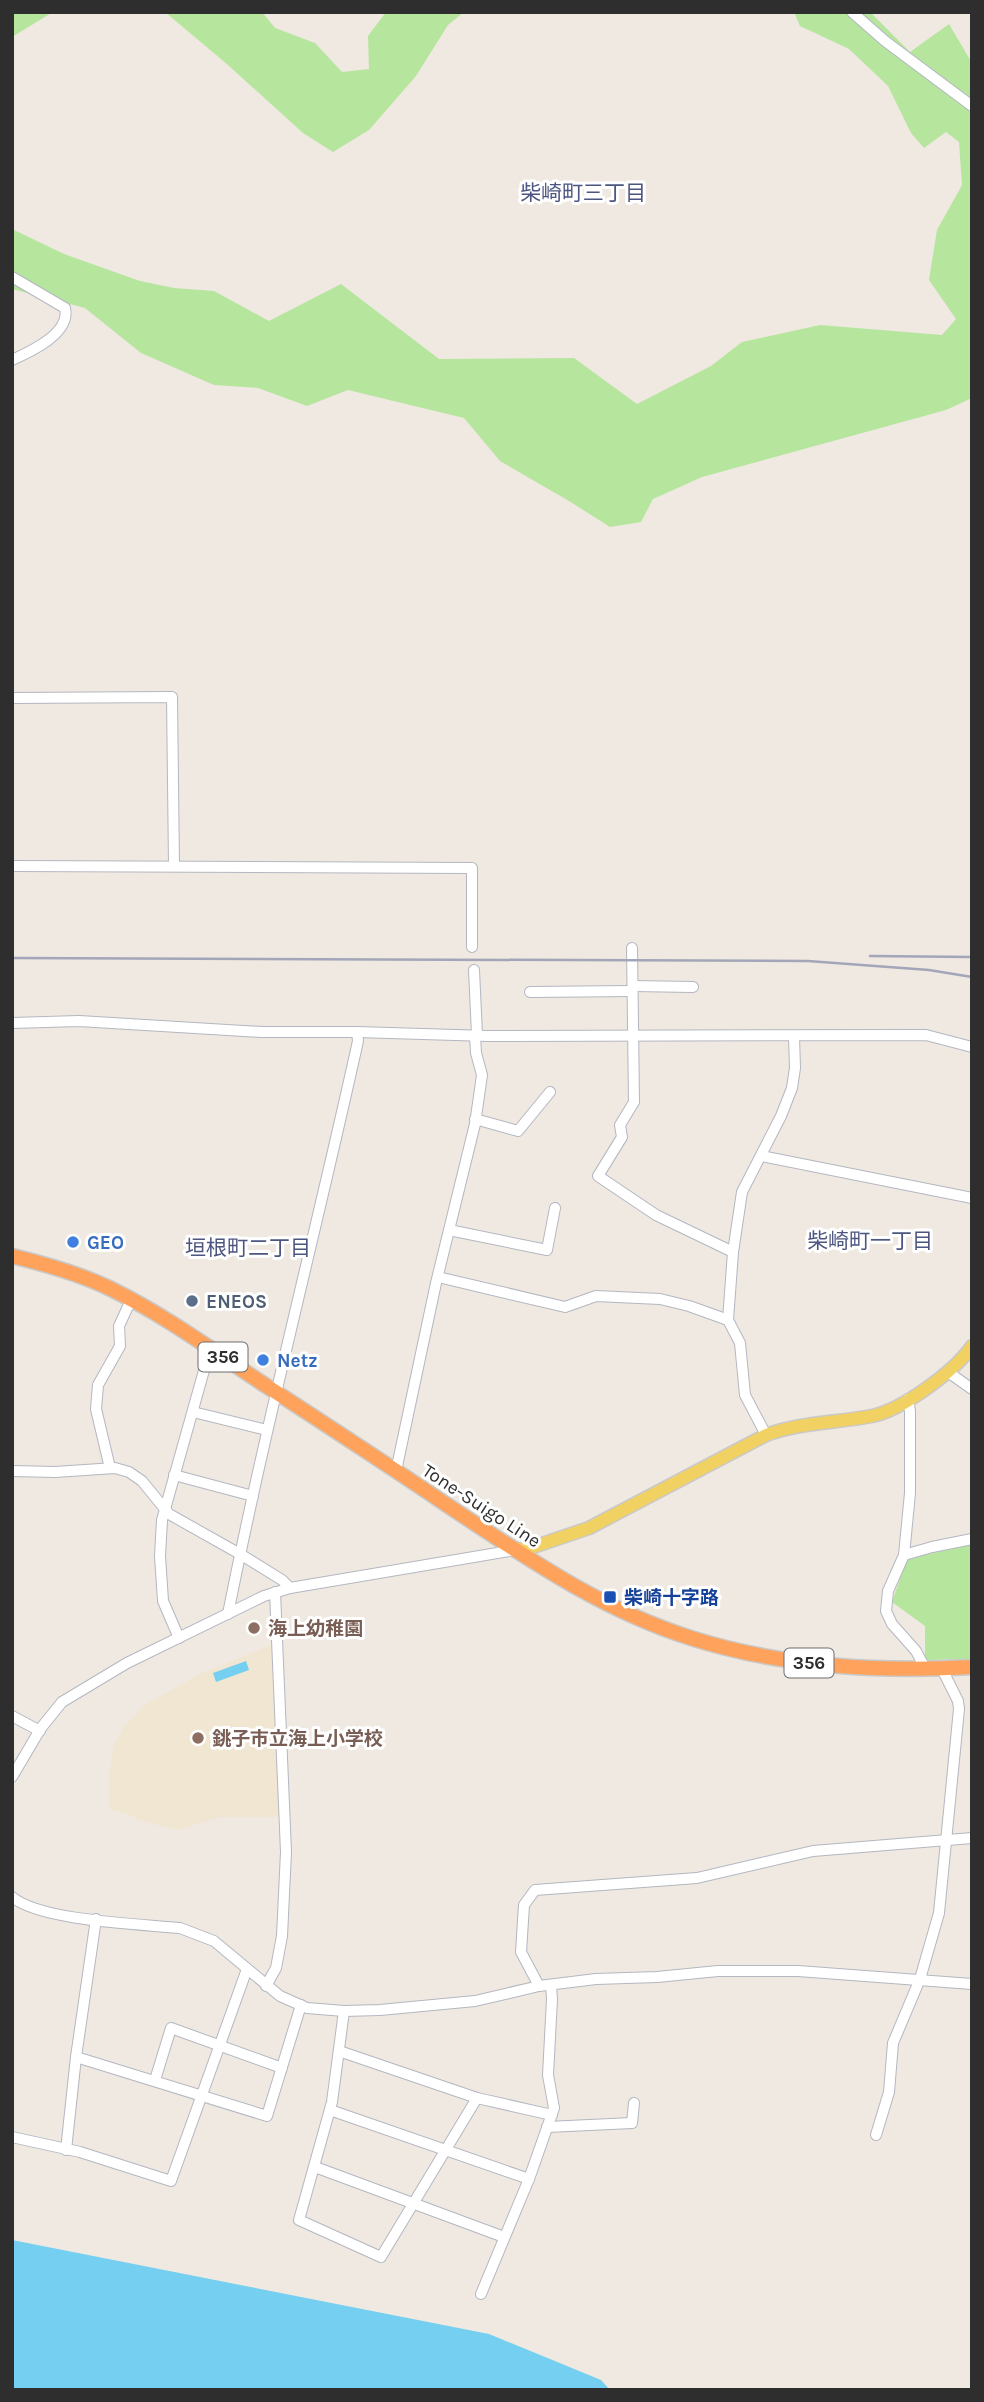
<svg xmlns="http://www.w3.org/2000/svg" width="984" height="2402" font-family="Karla,'Noto Sans JP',sans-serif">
	<rect width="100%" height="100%" fill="#efe9e1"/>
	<polygon fill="#f0e6d1" points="274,1644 281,1817 221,1817 178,1830 137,1820 134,1816 109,1809 109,1775 113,1748 123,1728 143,1706 198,1675"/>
	<g fill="#b6e59e">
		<polygon points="12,12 53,12 12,37"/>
		<polygon points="165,12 262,12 275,28 315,43 342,72 369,69 368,36 386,12 464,12 448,25 416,76 369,130 333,152 303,133 228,65"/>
		<polygon points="794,12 870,12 910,52 949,24 972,63 972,398 946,410 702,477 653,499 641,522 610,527 569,501 500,461 464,418 348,390 307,406 258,388 214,385 141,353 85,308 12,289 12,229 64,254 140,281 174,288 214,291 269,321 341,284 439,359 574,358 637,404 711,366 742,342 820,325 942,335 956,319 929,280 937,230 962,185 959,142 946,132 924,148 911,133 888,86 849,49 800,26"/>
		<polygon points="972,1544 972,1659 925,1660 925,1626 892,1602 907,1559"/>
	</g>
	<g fill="#75cff0">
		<polygon points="246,1661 249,1670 216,1682 213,1673"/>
		<polygon points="12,2240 489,2334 601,2380 610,2390 12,2390"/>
	</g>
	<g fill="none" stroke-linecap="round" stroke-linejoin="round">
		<defs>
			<g id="minor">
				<polyline points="852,12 885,41 972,106"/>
				<path d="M12,277L65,308C71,333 32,351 12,360"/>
				<polyline points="12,698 172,697 174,866"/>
				<polyline points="12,866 472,868 472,947"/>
				<polyline points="632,948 634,1102 620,1125 622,1137 598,1176 656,1215 733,1252"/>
				<polyline points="474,970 477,1035"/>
				<polyline points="633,986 693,987"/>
				<polyline points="530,992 632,991"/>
				<polyline points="12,1023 79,1021 262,1032 357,1032 488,1036 926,1035 972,1047"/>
				<polyline points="475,1119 518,1131 550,1092"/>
				<polyline points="761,1156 972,1198"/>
				<polyline points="449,1230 547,1250 555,1208"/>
				<polyline points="438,1277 565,1307 596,1296 660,1299 689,1306 728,1320"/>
				<polyline points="948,1372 972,1389"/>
				<polyline points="908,1399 910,1411 910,1493 904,1555 888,1591 886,1611 892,1624 916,1651 925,1668"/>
				<polyline points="193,1412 267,1430"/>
				<polyline points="766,1435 745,1395 740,1343 728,1320 733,1252 742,1192 781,1116 792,1088 795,1068 794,1037"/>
				<polyline points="110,1468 96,1409 98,1385 120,1346 119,1326 131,1300"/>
				<polyline points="12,1471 55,1472 115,1468 129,1472 142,1481 169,1514 240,1554 282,1580 290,1588"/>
				<polyline points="396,1471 436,1283 475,1124 482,1075 476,1053 475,1035"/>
				<polyline points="174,1475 253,1496"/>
				<polyline points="904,1555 932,1547 972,1539"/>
				<path d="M228,1614C266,1422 316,1232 358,1041L357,1032"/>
				<polyline points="179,1638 163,1601 160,1556 162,1520 210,1349"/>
				<polyline points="12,1716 40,1731"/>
				<polyline points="12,1777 41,1728 62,1702 127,1663 264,1596 290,1588 515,1550"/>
				<path d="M12,1897C41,1921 140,1924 180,1928L214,1941L280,1996L307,2008L344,2011L380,2010L475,2001L539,1986L596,1979L657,1977L718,1971H798L972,1984"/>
				<polyline points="266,1986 276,1968 282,1936 286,1852 275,1592"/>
				<polyline points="539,1986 521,1952 524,1905 535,1890 697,1878 813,1851 972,1838"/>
				<polyline points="344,2011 332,2102 299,2220 381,2257 477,2098"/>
				<polyline points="339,2051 477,2098 552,2115"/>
				<polyline points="76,2057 267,2116 301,2005"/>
				<polyline points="155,2080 171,2028 282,2068"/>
				<polyline points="330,2110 529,2179"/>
				<polyline points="547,2127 632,2123 634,2103"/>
				<polyline points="876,2135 889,2092 893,2043 920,1979 939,1913 959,1709 958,1701 942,1669"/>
				<polyline points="12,2137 80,2152 171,2181 247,1969"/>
				<polyline points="66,2150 76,2057 96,1919"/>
				<polyline points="315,2167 504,2237"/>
				<polyline points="481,2294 529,2179 554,2108 548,2075 552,1999 551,1985"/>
			</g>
			<path id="major" d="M515,1550L533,1547L589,1528L766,1435C801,1422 836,1423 872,1416C902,1410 955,1371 972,1346"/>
			<path id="highway" d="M12,1256C45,1264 78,1273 109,1288C165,1315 216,1353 268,1387C328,1426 388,1465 447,1505C524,1556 601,1610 691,1638C781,1667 878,1672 972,1667"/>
		</defs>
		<use href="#minor" stroke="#b4b7c1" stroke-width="12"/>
		<use href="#major" stroke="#c9c9c9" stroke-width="15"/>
		<use href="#highway" stroke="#c9c9c9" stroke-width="17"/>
		<use href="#minor" stroke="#fff" stroke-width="10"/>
		<use href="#major" stroke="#f2d163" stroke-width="12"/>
		<use href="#highway" stroke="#ffa35c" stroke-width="14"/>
		<g stroke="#a3a6b8" stroke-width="2.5">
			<polyline points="870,956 972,957"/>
			<polyline points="12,958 808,961 929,970 972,977"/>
		</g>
	</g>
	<g fill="#3f7fe0" stroke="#fff" stroke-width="2.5">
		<circle cx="73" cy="1242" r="7"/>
		<circle cx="263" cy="1360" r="7"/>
	</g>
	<circle fill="#5c6f8a" stroke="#fff" stroke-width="2.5" cx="192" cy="1301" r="7"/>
	<rect fill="#1a4fb4" stroke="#fff" stroke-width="2.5" x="603" y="1590" width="14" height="14" rx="3.5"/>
	<g fill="#8d6e63" stroke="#fff" stroke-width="2.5">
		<circle cx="254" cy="1628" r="7"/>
		<circle cx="198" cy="1738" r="7"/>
	</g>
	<g text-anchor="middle" stroke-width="6" stroke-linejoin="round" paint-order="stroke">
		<g fill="#fff" stroke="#6d6d6d" stroke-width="2">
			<rect x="198.5" y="1342.5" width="49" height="29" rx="5"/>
			<rect x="784.5" y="1648.5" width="49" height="29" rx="5"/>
		</g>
		<g font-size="18" font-weight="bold" fill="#2e2e2e">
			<text x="223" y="1363">356</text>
			<text x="809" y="1669">356</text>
		</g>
		<g font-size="19" font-weight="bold" fill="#366cbe" stroke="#fff" text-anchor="start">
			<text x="87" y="1249">GEO</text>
			<text x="277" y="1367">Netz</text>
		</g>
		<g font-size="19" font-weight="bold" fill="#4e5e75" stroke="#fff" text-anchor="start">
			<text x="206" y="1308">ENEOS</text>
		</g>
		<g font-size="19" fill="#2e2e2e" stroke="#fff">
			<text transform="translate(482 1505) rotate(33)" y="7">Tone-Suigo Line</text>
		</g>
		<g font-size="19" font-weight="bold" fill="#164399" stroke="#fff" text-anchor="start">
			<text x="624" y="1604">柴崎十字路</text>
		</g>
		<g font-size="19" font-weight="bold" fill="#785e54" stroke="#fff" text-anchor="start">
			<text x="268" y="1635">海上幼稚園</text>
			<text x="212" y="1745">銚子市立海上小学校</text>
		</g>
		<g font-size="21" fill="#4d5680" stroke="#fff">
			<text x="583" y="200">柴崎町三丁目</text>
			<text x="870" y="1248">柴崎町一丁目</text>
			<text x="248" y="1255">垣根町二丁目</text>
		</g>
	</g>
	<rect width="984" height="2402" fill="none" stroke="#2e2e2e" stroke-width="28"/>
</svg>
